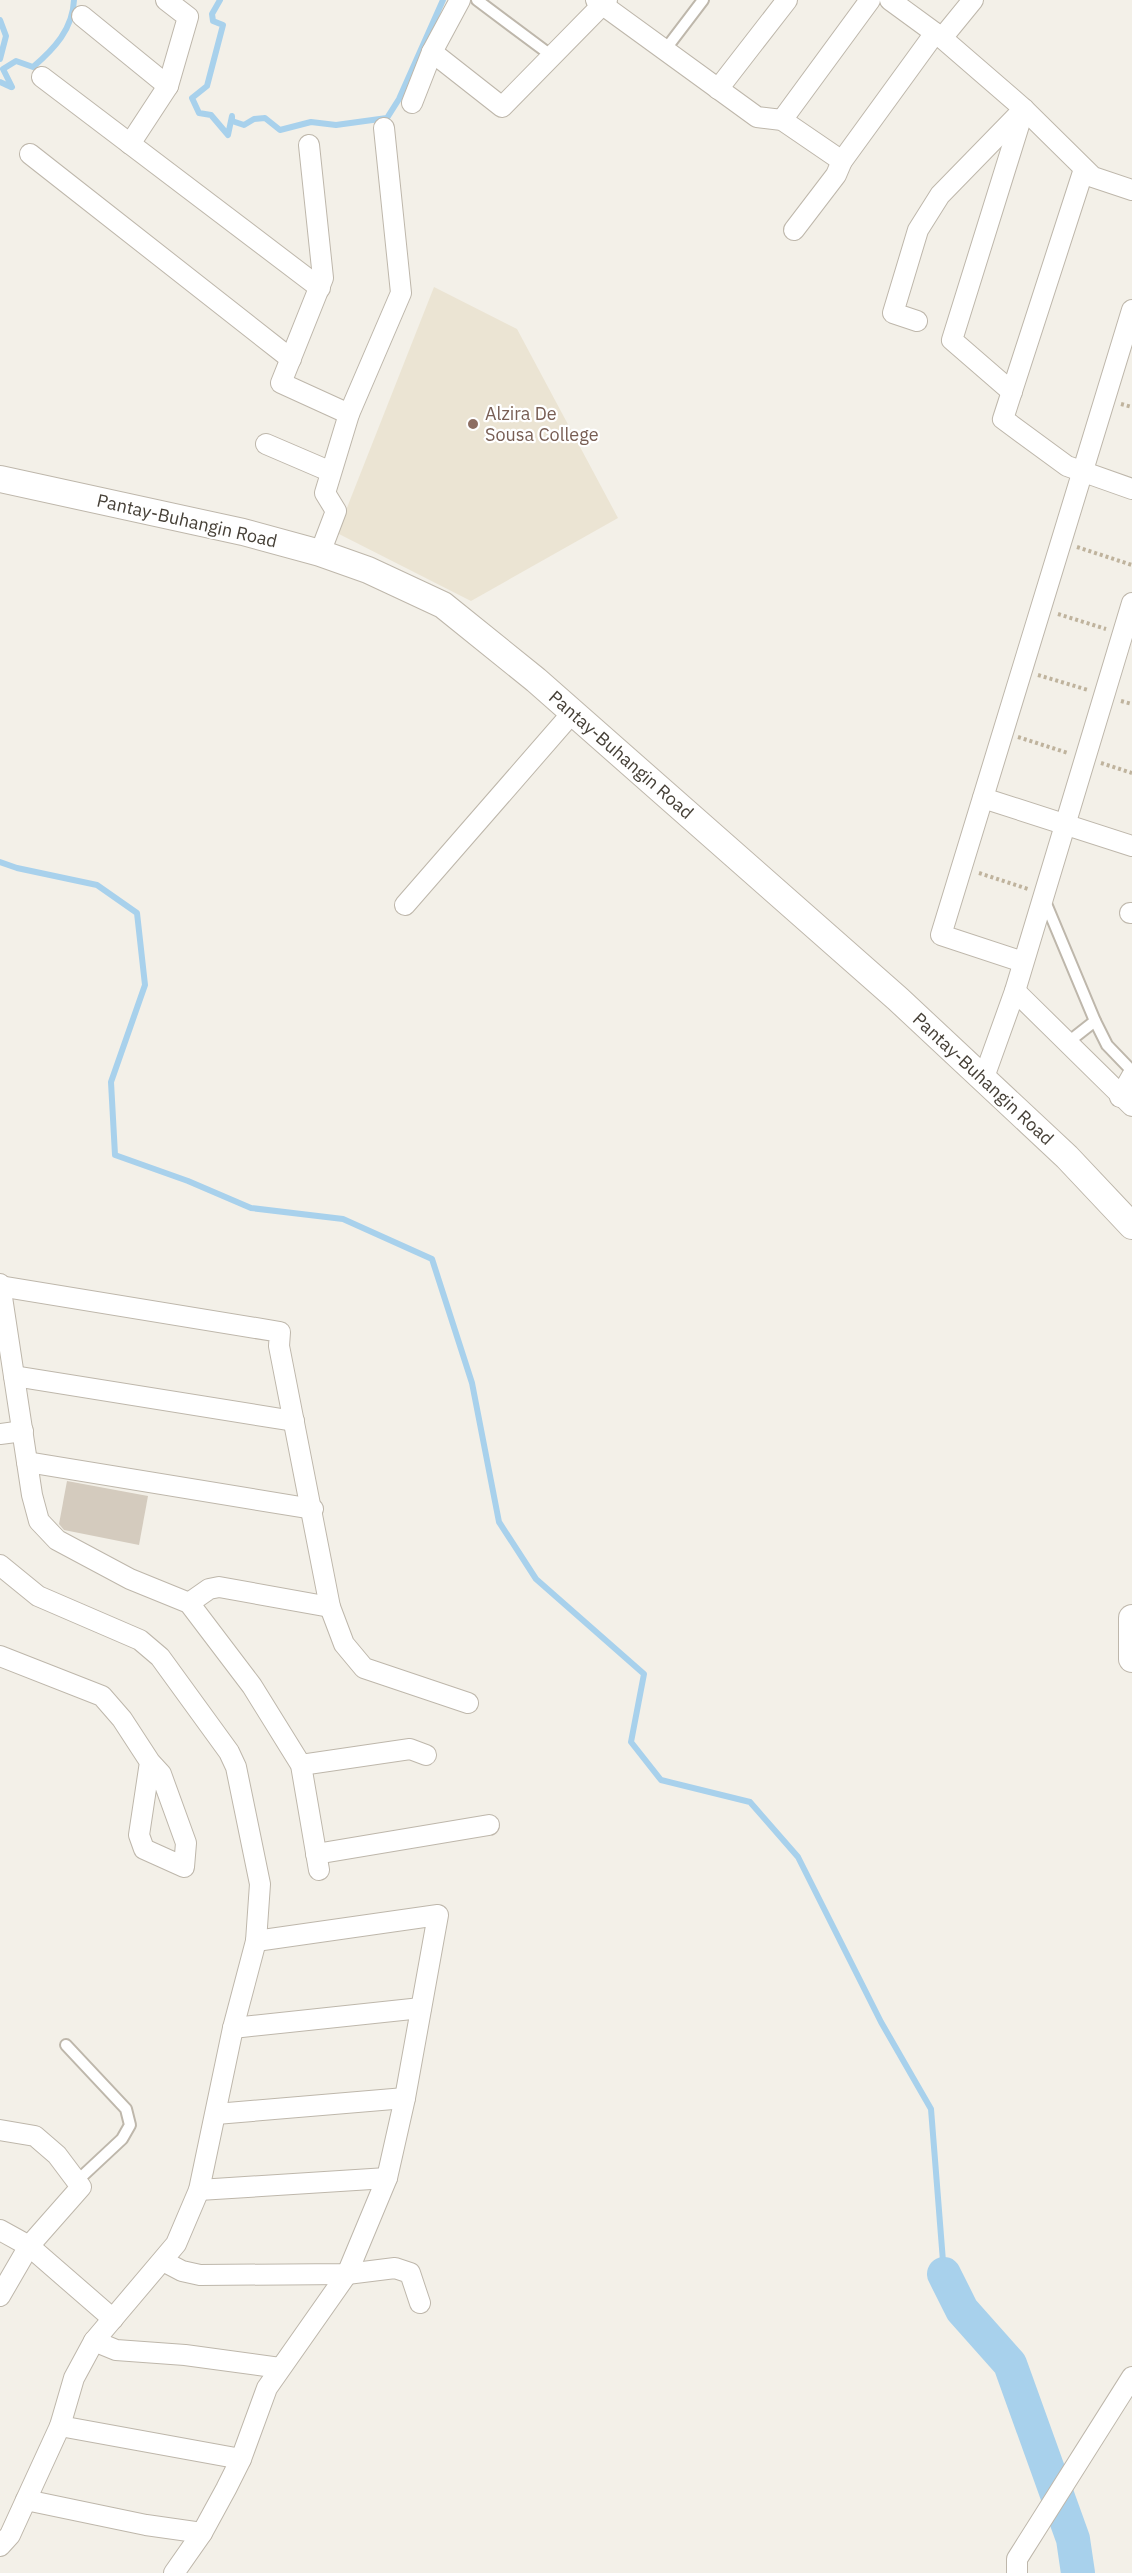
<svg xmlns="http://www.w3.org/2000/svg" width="1132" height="2573" font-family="'IBM Plex Sans',sans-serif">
	<rect width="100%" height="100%" fill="#f3f0e8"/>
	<polygon fill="#ebe4d3" points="434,287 517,329 618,518 471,601 337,533"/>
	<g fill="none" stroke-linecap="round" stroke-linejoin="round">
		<g stroke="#a8d1ec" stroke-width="6">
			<polyline points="220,0 212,14 213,21 223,25 207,86 192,98 199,113 211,115 228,135 232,116 232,121 244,125 254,119 265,118 280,130 311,122 336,125 387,118 399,99 443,0"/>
			<polyline points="0,20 6,36 0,59"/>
			<polyline points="0,82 11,87"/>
			<path d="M12,87L3,69L16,61L33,67C54,49 73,29 74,0"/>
			<polyline points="0,862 17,868 97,885 137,913 145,985 111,1082 115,1155 188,1181 251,1208 343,1219 432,1259 472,1383 499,1522 536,1579 644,1674 631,1742 661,1780 750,1802 798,1857 881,2022 931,2109 944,2274"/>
		</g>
		<polyline stroke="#a8d1ec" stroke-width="34" points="944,2274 962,2310 1010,2364 1073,2539 1078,2573"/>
	</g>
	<polygon fill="#d4cbbe" points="67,1481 148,1496 139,1545 64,1530 59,1524"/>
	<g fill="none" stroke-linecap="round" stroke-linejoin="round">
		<defs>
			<g id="service">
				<polyline points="477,0 552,56"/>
				<polyline points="665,50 703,0"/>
				<polyline points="1044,899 1095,1021 1107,1045 1132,1071"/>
				<polyline points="1067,1043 1095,1021"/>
				<polyline points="66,2045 126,2109 130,2125 122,2139 77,2181"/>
			</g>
			<g id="minor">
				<polyline points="596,0 757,117 782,120 842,161"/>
				<polyline points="890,0 942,38 1024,109 1093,177 1132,190"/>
				<polyline points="82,16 168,86"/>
				<polyline points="942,38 973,0"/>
				<polyline points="432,52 502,107 607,0"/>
				<polyline points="42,77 320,288"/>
				<polyline points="718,89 787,0"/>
				<polyline points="412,103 432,52 460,0"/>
				<polyline points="782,120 870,0"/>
				<polyline points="130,144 168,86 188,17 166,0"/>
				<polyline points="309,145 323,278 281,383 349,414"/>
				<polyline points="30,154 291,359"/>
				<polyline points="1084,169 1003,419 1067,466 1132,489"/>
				<polyline points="794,230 836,175 842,161 935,33"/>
				<polyline points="917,321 893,313 918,230 940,195 1020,113"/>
				<polyline points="1012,392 952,340 1024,109"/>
				<polyline points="266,444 329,471"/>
				<polyline points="320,553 336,511 325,493 349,414 401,293 384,128"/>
				<polyline points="983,798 1132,846"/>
				<polyline points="405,905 573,712"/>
				<polyline points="1130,913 1132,913"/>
				<polyline points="1023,962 941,935 1132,310"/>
				<polyline points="1015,991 1132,1106"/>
				<polyline points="983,1080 1015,991 1132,603"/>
				<polyline points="1120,1097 1132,1076"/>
				<polyline points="0,1284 32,1495 39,1521 57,1540 130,1579 189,1603 252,1686 301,1765 319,1870"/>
				<polyline points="0,1286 280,1332 279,1346 330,1607 344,1644 364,1668 468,1703"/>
				<polyline points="14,1376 294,1421"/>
				<polyline points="0,1434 23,1431"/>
				<polyline points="27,1462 313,1509"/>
				<polyline points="0,1565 38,1596 140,1640 160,1657 229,1752 236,1767 260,1884 256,1941 233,2028 199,2190 176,2244 94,2341 74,2378 60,2426 26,2500 10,2535 0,2546"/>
				<polyline points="189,1603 209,1589 219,1587 330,1607"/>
				<polyline points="0,1656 102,1696 122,1719 150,1762 161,1774 186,1843 184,1867 144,1849 139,1835 150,1762"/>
				<polyline points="301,1765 410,1749 426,1755"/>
				<polyline points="316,1854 489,1825"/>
				<polyline points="233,2028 421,2008"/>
				<polyline points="216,2114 405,2098"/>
				<polyline points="0,2130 35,2136 57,2155 81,2187 29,2246 0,2296"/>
				<polyline points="199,2190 387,2178"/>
				<polyline points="0,2230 29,2246 113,2319"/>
				<polyline points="163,2261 182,2271 200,2275 347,2274 395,2268 410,2273 420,2303"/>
				<polyline points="94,2341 116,2350 185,2355 280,2368"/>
				<polyline points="60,2426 241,2459"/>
				<polyline points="26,2500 146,2525 202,2533"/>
				<polyline points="174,2573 202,2533 226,2489 241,2459 267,2388 347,2274 387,2178 405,2098 438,1915 256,1941"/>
				<polyline points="1017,2573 1017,2559 1132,2377"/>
			</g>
			<g id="tertiary">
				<polyline points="0,479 243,532 320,553 368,570 443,605 536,680 898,999 1067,1157 1132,1226"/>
				<polyline points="1132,1618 1132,1659"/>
			</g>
		</defs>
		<use href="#service" stroke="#beb7ab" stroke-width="14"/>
		<use href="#minor" stroke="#beb7ab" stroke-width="22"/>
		<use href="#tertiary" stroke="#beb7ab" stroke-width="28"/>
		<g stroke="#bfb39d" stroke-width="4" stroke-dasharray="3 3" stroke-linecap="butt">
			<polyline points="1121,404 1132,407"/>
			<polyline points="1077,547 1132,565"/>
			<polyline points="1058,614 1106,629"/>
			<polyline points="1038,675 1088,690"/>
			<polyline points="1121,701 1132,704"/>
			<polyline points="1018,737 1068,753"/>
			<polyline points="1101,763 1132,773"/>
			<polyline points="979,873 1028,889"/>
		</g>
		<use href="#service" stroke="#fff" stroke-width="10"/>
		<use href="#minor" stroke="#fff" stroke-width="20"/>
		<use href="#tertiary" stroke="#fff" stroke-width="26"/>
	</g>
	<circle fill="#8d6e63" stroke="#fff" stroke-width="2" cx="473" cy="424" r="6"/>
	<g text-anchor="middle" stroke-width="4.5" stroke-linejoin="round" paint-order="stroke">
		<g font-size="18" fill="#785e54" stroke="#fff" text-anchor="start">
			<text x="485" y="420">Alzira De<tspan x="485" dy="21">Sousa College</tspan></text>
		</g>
		<g font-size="18" fill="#464037" stroke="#fff">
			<text transform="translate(187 521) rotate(13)" y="6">Pantay-Buhangin Road</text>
			<text transform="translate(621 755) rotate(41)" y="6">Pantay-Buhangin Road</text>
			<text transform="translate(983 1079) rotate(43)" y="6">Pantay-Buhangin Road</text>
		</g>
	</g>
</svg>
